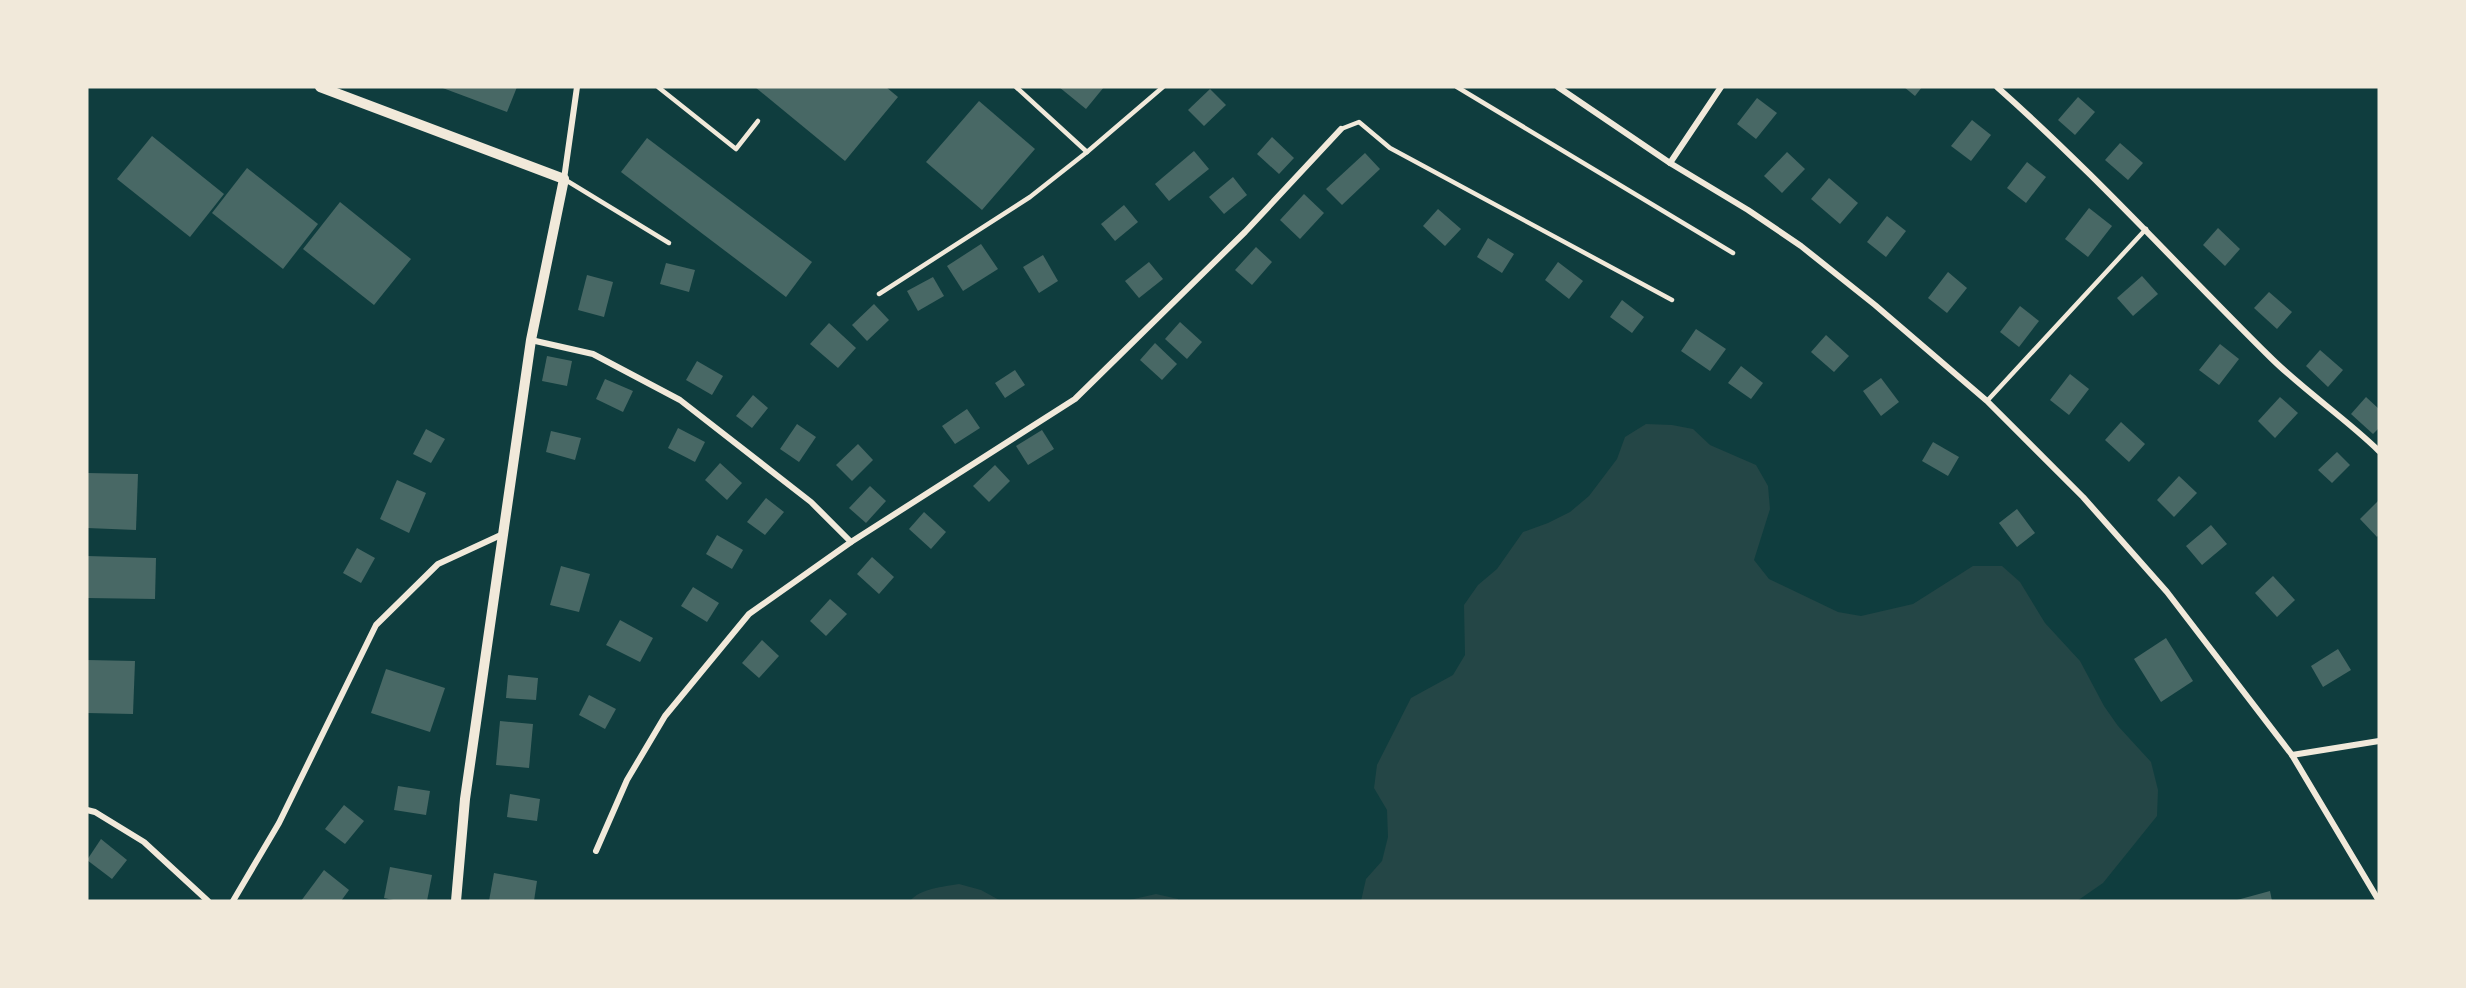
<svg xmlns="http://www.w3.org/2000/svg" width="2466" height="988" font-family="'Sofia Sans Condensed',sans-serif">
	<rect width="100%" height="100%" fill="#0f3d3e"/>
	<g fill="#244646">
		<polygon points="1646,424 1672,425 1693,429 1710,445 1756,465 1768,486 1770,509 1754,560 1769,579 1838,612 1861,616 1913,604 1973,566 2002,566 2020,582 2045,623 2080,661 2104,706 2118,726 2151,762 2158,790 2157,816 2103,883 2077,901 1361,901 1366,879 1382,861 1388,837 1387,810 1374,788 1377,765 1411,698 1453,675 1465,655 1464,605 1478,585 1497,569 1523,532 1548,523 1570,512 1589,496 1617,459 1625,437"/>
		<path d="M959,884L981,890L1001,901H910C921,888 943,887 959,884Z"/>
		<polygon points="1156,894 1178,899 1178,901 1125,901"/>
	</g>
	<g fill="#486865">
		<polygon points="440,87 517,87 507,112"/>
		<polygon points="755,87 886,87 898,97 845,161"/>
		<polygon points="1059,87 1104,87 1086,109"/>
		<polygon points="1904,87 1922,87 1915,96"/>
		<polygon points="1210,89 1226,105 1204,126 1188,110"/>
		<polygon points="2078,97 2095,112 2075,135 2058,120"/>
		<polygon points="1757,98 1777,113 1756,139 1737,124"/>
		<polygon points="979,101 1035,149 982,210 926,162"/>
		<polygon points="1972,120 1991,135 1971,161 1951,146"/>
		<polygon points="152,136 224,194 190,237 117,179"/>
		<polygon points="1272,137 1294,158 1279,174 1257,154"/>
		<polygon points="647,138 812,262 786,297 621,172"/>
		<polygon points="2120,143 2143,163 2128,180 2105,160"/>
		<polygon points="1194,151 1209,169 1169,201 1155,184"/>
		<polygon points="1787,152 1805,169 1782,193 1764,176"/>
		<polygon points="1365,153 1380,169 1342,205 1326,189"/>
		<polygon points="2027,162 2046,177 2026,203 2007,188"/>
		<polygon points="247,168 318,224 283,269 212,213"/>
		<polygon points="1233,177 1247,195 1224,214 1209,197"/>
		<polygon points="1829,178 1858,203 1840,224 1811,199"/>
		<polygon points="1304,194 1324,213 1300,239 1280,220"/>
		<polygon points="340,202 411,259 374,305 303,249"/>
		<polygon points="1124,205 1138,222 1115,241 1101,224"/>
		<polygon points="2089,208 2112,226 2088,257 2065,239"/>
		<polygon points="1438,209 1461,229 1445,246 1423,226"/>
		<polygon points="1887,216 1906,231 1886,257 1867,242"/>
		<polygon points="2218,228 2240,249 2225,266 2203,245"/>
		<polygon points="1488,238 1514,254 1502,273 1477,257"/>
		<polygon points="981,244 998,269 963,291 947,266"/>
		<polygon points="1256,247 1272,262 1252,285 1235,270"/>
		<polygon points="1043,255 1058,281 1039,293 1023,267"/>
		<polygon points="1149,262 1163,279 1139,298 1125,281"/>
		<polygon points="1558,262 1583,281 1569,299 1545,280"/>
		<polygon points="666,263 695,270 689,292 660,284"/>
		<polygon points="1948,272 1967,288 1947,313 1928,298"/>
		<polygon points="587,275 613,282 604,317 578,310"/>
		<polygon points="2142,276 2158,294 2133,316 2117,298"/>
		<polygon points="933,277 944,296 918,311 907,291"/>
		<polygon points="2269,292 2292,312 2277,329 2254,308"/>
		<polygon points="1622,300 1644,317 1632,333 1610,317"/>
		<polygon points="874,304 889,320 867,341 852,325"/>
		<polygon points="2020,306 2039,321 2019,347 2000,332"/>
		<polygon points="1180,322 1202,342 1187,359 1165,339"/>
		<polygon points="829,323 856,348 838,368 810,344"/>
		<polygon points="1696,329 1726,349 1710,371 1681,351"/>
		<polygon points="1826,335 1849,356 1834,372 1811,352"/>
		<polygon points="1155,343 1177,364 1162,380 1140,360"/>
		<polygon points="2220,344 2239,359 2219,385 2199,370"/>
		<polygon points="2320,350 2343,370 2328,387 2306,366"/>
		<polygon points="547,356 572,361 567,386 542,381"/>
		<polygon points="697,361 723,376 712,395 686,380"/>
		<polygon points="1741,366 1763,383 1751,399 1728,383"/>
		<polygon points="1015,370 1025,385 1005,398 995,383"/>
		<polygon points="2070,374 2089,389 2069,415 2050,400"/>
		<polygon points="1881,378 1899,402 1881,416 1863,391"/>
		<polygon points="605,379 633,391 623,412 596,399"/>
		<polygon points="753,395 768,408 752,428 736,416"/>
		<polygon points="2280,397 2298,413 2275,438 2258,421"/>
		<polygon points="2366,397 2379,409 2379,428 2373,434 2351,414"/>
		<polygon points="967,409 980,428 955,444 942,426"/>
		<polygon points="2121,422 2145,444 2129,462 2105,440"/>
		<polygon points="797,424 816,437 799,462 780,449"/>
		<polygon points="678,428 705,442 695,462 668,448"/>
		<polygon points="426,429 445,439 431,463 413,454"/>
		<polygon points="1042,430 1054,449 1028,465 1016,446"/>
		<polygon points="551,431 581,438 575,460 546,452"/>
		<polygon points="1933,442 1959,457 1948,476 1922,461"/>
		<polygon points="858,444 873,460 852,481 836,465"/>
		<polygon points="2337,452 2350,465 2332,483 2318,470"/>
		<polygon points="720,463 742,483 727,500 705,480"/>
		<polygon points="995,465 1010,481 989,502 973,486"/>
		<polygon points="87,473 138,474 136,530 87,528"/>
		<polygon points="2179,476 2197,493 2174,517 2157,500"/>
		<polygon points="397,480 426,493 409,533 380,519"/>
		<polygon points="870,486 886,501 866,523 849,508"/>
		<polygon points="766,498 784,512 765,535 747,522"/>
		<polygon points="2379,500 2379,534 2377,537 2360,519"/>
		<polygon points="2017,509 2035,533 2017,547 1999,523"/>
		<polygon points="924,512 946,532 931,549 909,529"/>
		<polygon points="2211,525 2227,544 2202,565 2186,546"/>
		<polygon points="717,535 743,550 732,569 706,554"/>
		<polygon points="357,548 375,558 361,583 343,573"/>
		<polygon points="87,556 156,558 155,599 87,598"/>
		<polygon points="872,557 894,577 879,594 857,574"/>
		<polygon points="561,566 590,574 579,612 550,605"/>
		<polygon points="2273,576 2295,600 2277,617 2255,593"/>
		<polygon points="693,587 719,603 707,622 681,606"/>
		<polygon points="830,599 847,614 826,636 810,621"/>
		<polygon points="620,620 653,638 640,662 606,645"/>
		<polygon points="2166,638 2193,681 2161,702 2134,659"/>
		<polygon points="762,640 779,656 759,678 742,663"/>
		<polygon points="2338,649 2351,670 2323,687 2311,666"/>
		<polygon points="87,660 135,661 133,714 87,713"/>
		<polygon points="386,669 445,688 430,732 371,713"/>
		<polygon points="508,675 538,678 536,700 506,698"/>
		<polygon points="589,695 616,709 605,729 579,715"/>
		<polygon points="500,721 533,724 529,768 496,765"/>
		<polygon points="398,786 430,791 426,815 394,810"/>
		<polygon points="510,794 540,799 537,821 507,817"/>
		<polygon points="344,805 364,821 345,844 325,829"/>
		<polygon points="101,839 127,860 112,879 87,860"/>
		<polygon points="390,867 432,875 427,901 398,901 384,898"/>
		<polygon points="324,870 349,890 341,901 301,901"/>
		<polygon points="494,873 537,881 534,901 489,901"/>
		<polygon points="2270,891 2272,901 2237,901 2237,900"/>
	</g>
	<g fill="none" stroke-linecap="round" stroke-linejoin="round">
		<g stroke="#f1e9da" stroke-width="4.5">
			<polyline points="658,87 736,149 758,121"/>
			<polyline points="1016,87 1087,152"/>
			<polyline points="1457,87 1733,253"/>
			<polyline points="1341,129 1359,122 1390,148 1672,300"/>
			<polyline points="564,179 669,243"/>
			<polyline points="879,294 1030,197 1087,152 1163,87"/>
			<polyline points="1987,401 2146,229"/>
		</g>
		<g stroke="#f1e9da" stroke-width="6">
			<polyline points="1558,87 1670,163 1748,210 1801,246 1875,305 1987,401 2083,497 2167,592 2292,755 2379,901"/>
			<path d="M1997,87C2093,172 2178,266 2269,356C2303,390 2344,417 2379,451"/>
			<polyline points="1670,163 1721,87"/>
			<polyline points="564,179 577,87"/>
			<polyline points="531,340 593,354 680,400 811,502 851,542"/>
			<polyline points="2292,755 2379,741"/>
			<polyline points="87,810 95,812 144,842 208,901"/>
			<polyline points="596,851 627,780 665,716 749,614 851,542 1075,399 1245,232 1341,129"/>
			<polyline points="233,901 279,823 376,625 438,564 503,534"/>
		</g>
		<polyline stroke="#f1e9da" stroke-width="10" points="320,87 564,179 531,340 465,799 456,901"/>
	</g>
	<rect width="2466" height="988" fill="none" stroke="#f1e9da" stroke-width="177"/>
</svg>
